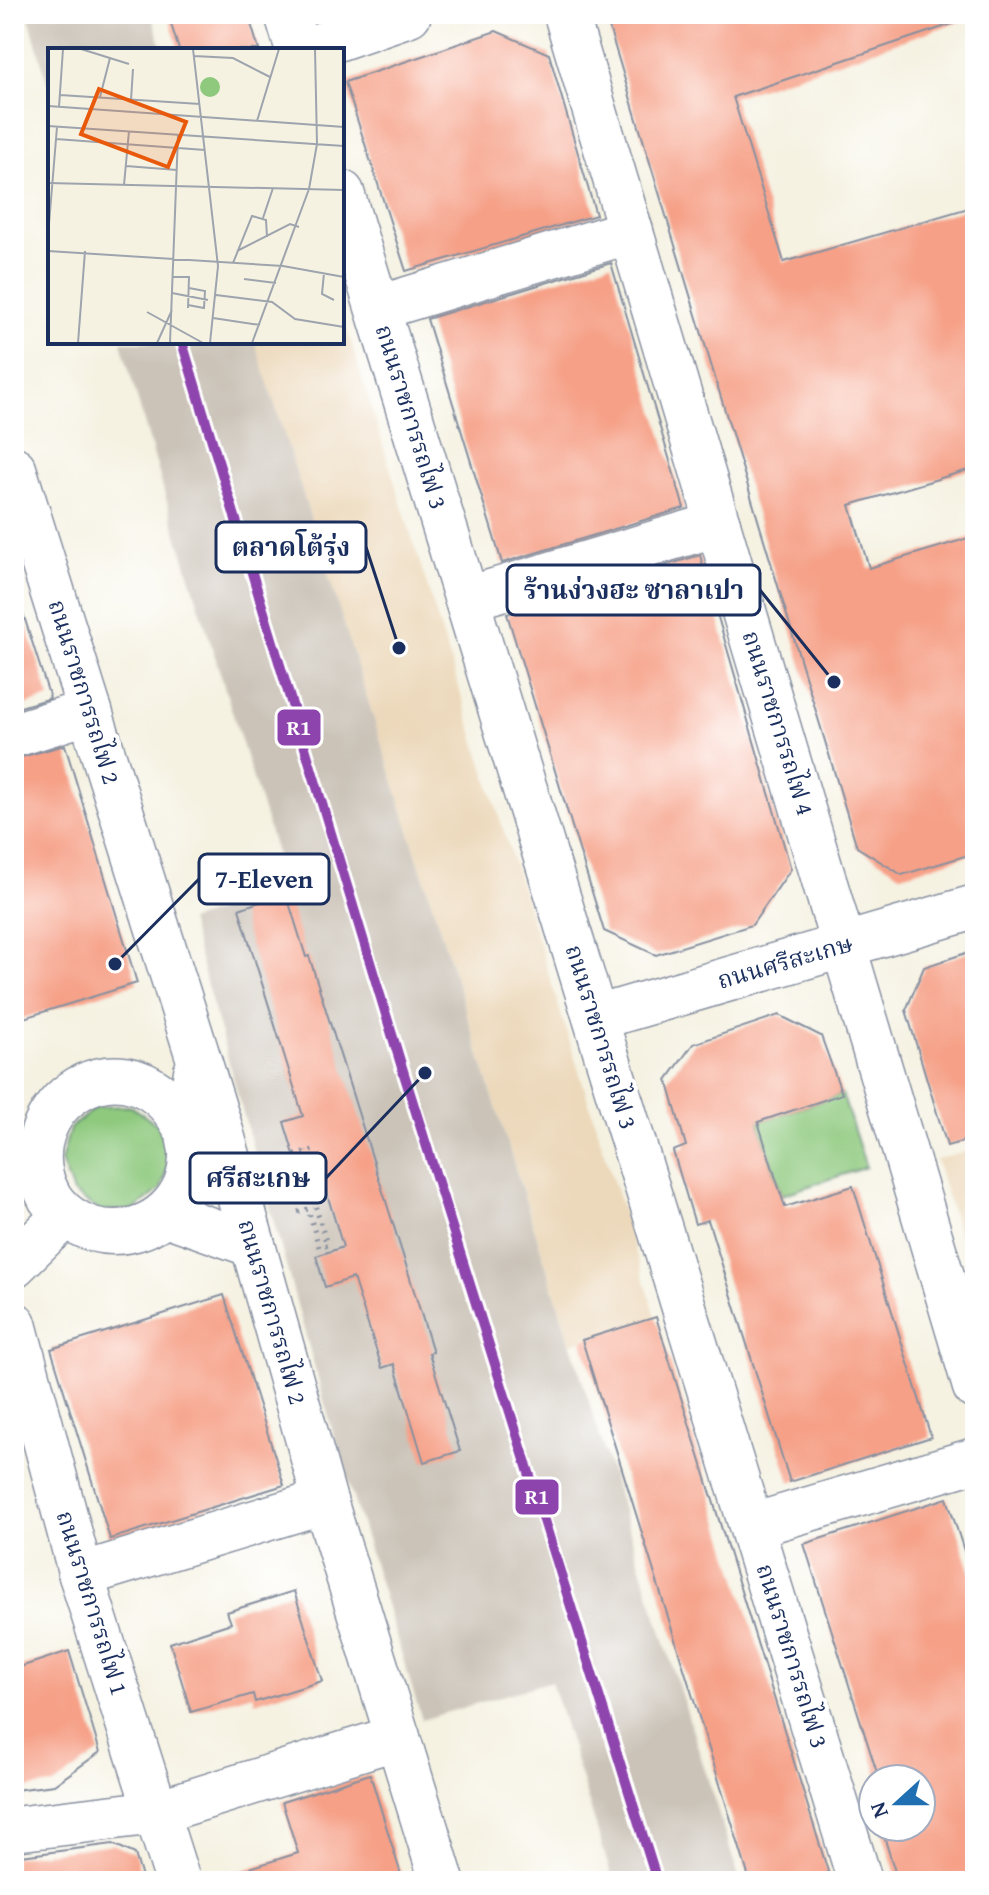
<svg xmlns="http://www.w3.org/2000/svg" width="989" height="1895" font-family="'Gentium Book Plus','Noto Serif Thai',serif">
	<rect width="100%" height="100%" fill="#fff"/>
	<filter id="ink" filterUnits="userSpaceOnUse"><feTurbulence type="fractalNoise" baseFrequency=".0125" numOctaves="2"/><feDisplacementMap in="SourceGraphic" scale="16" xChannelSelector="R" yChannelSelector="G"/><feConvolveMatrix kernelMatrix="1 2 1 2 8 2 1 2 1" color-interpolation-filters="sRGB"/></filter>
	<filter id="wash" filterUnits="userSpaceOnUse"><feTurbulence type="fractalNoise" baseFrequency=".006" numOctaves="4" result="noise"/><feDisplacementMap in="SourceGraphic" scale="32" xChannelSelector="R" yChannelSelector="G"/><feGaussianBlur stdDeviation="1.8" result="paint"/><feColorMatrix in="noise" values="0 0 0 0 0 0 0 0 0 0 0 0 0 0 0 0 0 1.4 0 .05"/><feComposite in="paint" operator="in"/></filter>
	<g filter="url(#wash)">
		<rect width="100%" height="100%" fill="#f5f2e2"/>
		<g fill="#ecd8ba">
			<polygon points="342,314 656,1317 571,1343 255,342 342,342"/>
			<polygon points="975,1149 975,1286 936,1160"/>
		</g>
		<g fill="#cbc3b8">
			<polygon points="28,14 151,14 163,50 50,50 50,92"/>
			<polygon points="121,342 255,342 740,1881 613,1881 551,1681 422,1720 336,1443 189,921 287,888 170,512"/>
		</g>
		<g fill="#8ec97e" stroke="#547c6e" stroke-width="2">
			<polygon points="842,1094 866,1167 782,1195 758,1122"/>
			<polygon points="130,1106 158,1125 170,1157 161,1189 134,1210 100,1211 73,1193 61,1161 70,1128 96,1107"/>
		</g>
		<g id="blocks">
			<g fill="#f6a087">
				<polygon points="168,14 248,14 259,50 179,50"/>
				<polygon points="605,14 963,14 964,20 733,97 784,262 975,206 975,468 850,505 869,568 975,536 975,853 902,875 857,847"/>
				<polygon points="496,31 549,54 596,215 406,271 345,82"/>
				<polygon points="611,263 684,508 502,563 427,319"/>
				<polygon points="700,555 791,869 752,925 656,955 604,931 507,614"/>
				<polygon points="21,607 50,698 14,709 14,608"/>
				<polygon points="65,745 137,983 14,1021 14,759"/>
				<polygon points="286,893 306,957 309,956 406,1265 433,1352 429,1353 460,1451 424,1462 394,1364 382,1368 353,1278 325,1287 316,1256 343,1247 324,1184 305,1190 284,1122 303,1116 239,909"/>
				<polygon points="975,950 975,1138 947,1146 906,1010 924,967"/>
				<polygon points="779,1015 821,1036 842,1094 758,1122 785,1207 853,1186 931,1437 790,1482 708,1220 695,1224 673,1151 686,1146 667,1080 693,1044"/>
				<polygon points="224,1295 284,1485 110,1539 51,1349"/>
				<polygon points="656,1317 831,1881 750,1881 582,1340"/>
				<polygon points="947,1498 975,1585 975,1881 898,1881 881,1827 921,1827 921,1779 879,1779 804,1544"/>
				<polygon points="294,1591 322,1681 255,1702 253,1694 191,1712 170,1643 231,1623 227,1612"/>
				<polygon points="69,1651 100,1752 54,1785 14,1790 14,1669"/>
				<polygon points="370,1774 403,1881 235,1881 234,1873 298,1853 282,1802"/>
				<polygon points="113,1844 135,1854 143,1881 14,1881 14,1857"/>
			</g>
		</g>
	</g>
	<g filter="url(#ink)">
		<use href="#blocks" fill-opacity="0" stroke="#8890a0" stroke-width="2"/>
		<g fill="none" stroke-linecap="round" stroke-linejoin="round">
			<defs>
				<g id="minor">
					<polyline points="287,14 298,50"/>
					<polyline points="566,14 975,1387"/>
					<polyline points="305,50 409,14"/>
					<polyline points="342,193 860,1881"/>
					<polyline points="378,308 631,231"/>
					<polyline points="14,469 219,1124 325,1501 442,1881"/>
					<polyline points="467,599 718,524"/>
					<polyline points="14,735 90,711"/>
					<polyline points="596,1018 975,907"/>
					<path d="M188,1133C131,1017 0,1109 50,1198C63,1218 88,1232 112,1232C155,1232 190,1201 191,1157C192,1149 188,1141 188,1132C188,1113 193,1091 196,1072"/>
					<polyline points="166,1214 253,1245"/>
					<polyline points="14,1265 65,1215"/>
					<polyline points="14,1324 81,1575 178,1881"/>
					<polyline points="752,1526 975,1460"/>
					<polyline points="81,1575 325,1501"/>
					<polyline points="14,1829 157,1812 398,1737"/>
				</g>
			</defs>
			<use href="#minor" stroke="#8890a0" stroke-width="47"/>
			<g stroke="#8890a0" stroke-width="5" stroke-dasharray="2 6" stroke-linecap="butt">
				<polyline points="295,1155 313,1150"/>
				<polyline points="298,1212 308,1209 319,1247 327,1245 314,1201 320,1200 305,1152"/>
			</g>
			<use href="#minor" stroke="#fff" stroke-width="44"/>
			<defs>
				<polyline id="rail-1" points="182,342 404,1074 657,1881"/>
			</defs>
			<use href="#rail-1" stroke="#fff" stroke-width="16"/>
			<use href="#rail-1" stroke="#8e44ad" stroke-width="10"/>
		</g>
	</g>
	<g text-anchor="middle" stroke-width="8" stroke-linejoin="round" paint-order="stroke">
		<g font-size="24" fill="#1b2f5e" stroke="#fff">
			<text transform="translate(411 417) rotate(73)" y="8">ถนนราชการรถไฟ 3</text>
			<text transform="translate(84 692) rotate(73)" y="8">ถนนราชการรถไฟ 2</text>
			<text transform="translate(778 723) rotate(73)" y="8">ถนนราชการรถไฟ 4</text>
			<text transform="translate(785 962) rotate(-16)" y="8">ถนนศรีสะเกษ</text>
			<text transform="translate(601 1037) rotate(73)" y="8">ถนนราชการรถไฟ 3</text>
			<text transform="translate(272 1312) rotate(74)" y="8">ถนนราชการรถไฟ 2</text>
			<text transform="translate(92 1603) rotate(73)" y="8">ถนนราชการรถไฟ 1</text>
			<text transform="translate(792 1656) rotate(73)" y="8">ถนนราชการรถไฟ 3</text>
		</g>
	</g>
	<g transform="translate(48 48)">
		<rect width="296" height="296" fill="#f5f2e2"/>
		<path d="M152 39a10 10 0 1 1 20 0a10 10 0 1 1-20 0Z" fill="#8ec97e"/>
		<path fill="none" stroke="#9ea4ad" stroke-width="2" d="M33,1L81,16M145,1L170,218L162,295M146,8L185,10L222,29M12,47L152,56M52,49L62,10M83,52L85,21M0,58L296,79M11,59L15,1M209,73L231,1M0,78L296,98M8,91L157,102M78,118L129,122M0,135L296,142M76,137L81,83M261,141L269,96L267,1M215,170L225,140M0,188L9,79M0,203L235,218L296,229M189,203L242,176L251,179M185,215L204,168L218,172L219,189M276,225L274,246L286,252M125,229H141L140,260M196,231L228,235M124,245L160,252M168,247L224,254L247,271L296,279M140,257L156,260L157,243L141,240M99,264L155,295M165,270L212,277M30,295L37,203M109,295L124,262M122,295L130,87M204,295L261,141M249,295H281"/>
		<path fill="#e8590c" fill-opacity="0.15" stroke="#e8590c" stroke-width="4" d="M51,41L138,74L120,119L33,86Z"/>
		<rect width="296" height="296" fill="none" stroke="#1b2f5e" stroke-width="4"/>
	</g>
	<path fill="none" stroke="#1b2f5e" stroke-width="3" d="M399 648L366 547M834 682L760 590M115 964L199 879M425 1073L326 1178"/>
	<g fill="#1b2f5e" stroke="#fff" stroke-width="3">
		<circle cx="399" cy="648" r="8"/>
		<circle cx="834" cy="682" r="8"/>
		<circle cx="115" cy="964" r="8"/>
		<circle cx="425" cy="1073" r="8"/>
	</g>
	<g fill="#fff" stroke="#1b2f5e" stroke-width="3">
		<rect x="216" y="522" width="150" height="50" rx="8"/>
		<rect x="507" y="565" width="253" height="50" rx="8"/>
		<rect x="199" y="854" width="130" height="50" rx="8"/>
		<rect x="190" y="1153" width="136" height="50" rx="8"/>
	</g>
	<g font-size="26" text-anchor="middle" font-weight="bold" fill="#1b2f5e">
		<text x="291" y="556">ตลาดโต้รุ่ง</text>
		<text x="634" y="599">ร้านง่วงฮะ ซาลาเปา</text>
		<text x="264" y="888">7-Eleven</text>
		<text x="258" y="1187">ศรีสะเกษ</text>
	</g>
	<g stroke="#fff" stroke-width="3">
		<rect x="276" y="708" width="46" height="39" rx="8" fill="#8e44ad"/>
		<rect x="514" y="1478" width="46" height="38" rx="8" fill="#8e44ad"/>
	</g>
	<g font-size="22" text-anchor="middle" font-weight="bold" fill="#fff">
		<text x="299" y="735">R1</text>
		<text x="537" y="1504">R1</text>
	</g>
	<rect width="989" height="1895" fill="none" stroke="#fff" stroke-width="48"/>
	<g transform="translate(897 1803) rotate(249)"><circle r="38" fill="#ffffff" stroke="#a4acbf" stroke-width="2"/>
	<path d="M0-6L14 30L0 20L-14 30Z" fill="#1f6fb2"/>
	<text y="-12" font-size="22" font-weight="bold" text-anchor="middle" fill="#1b2f5e">N</text>
	</g>
</svg>
